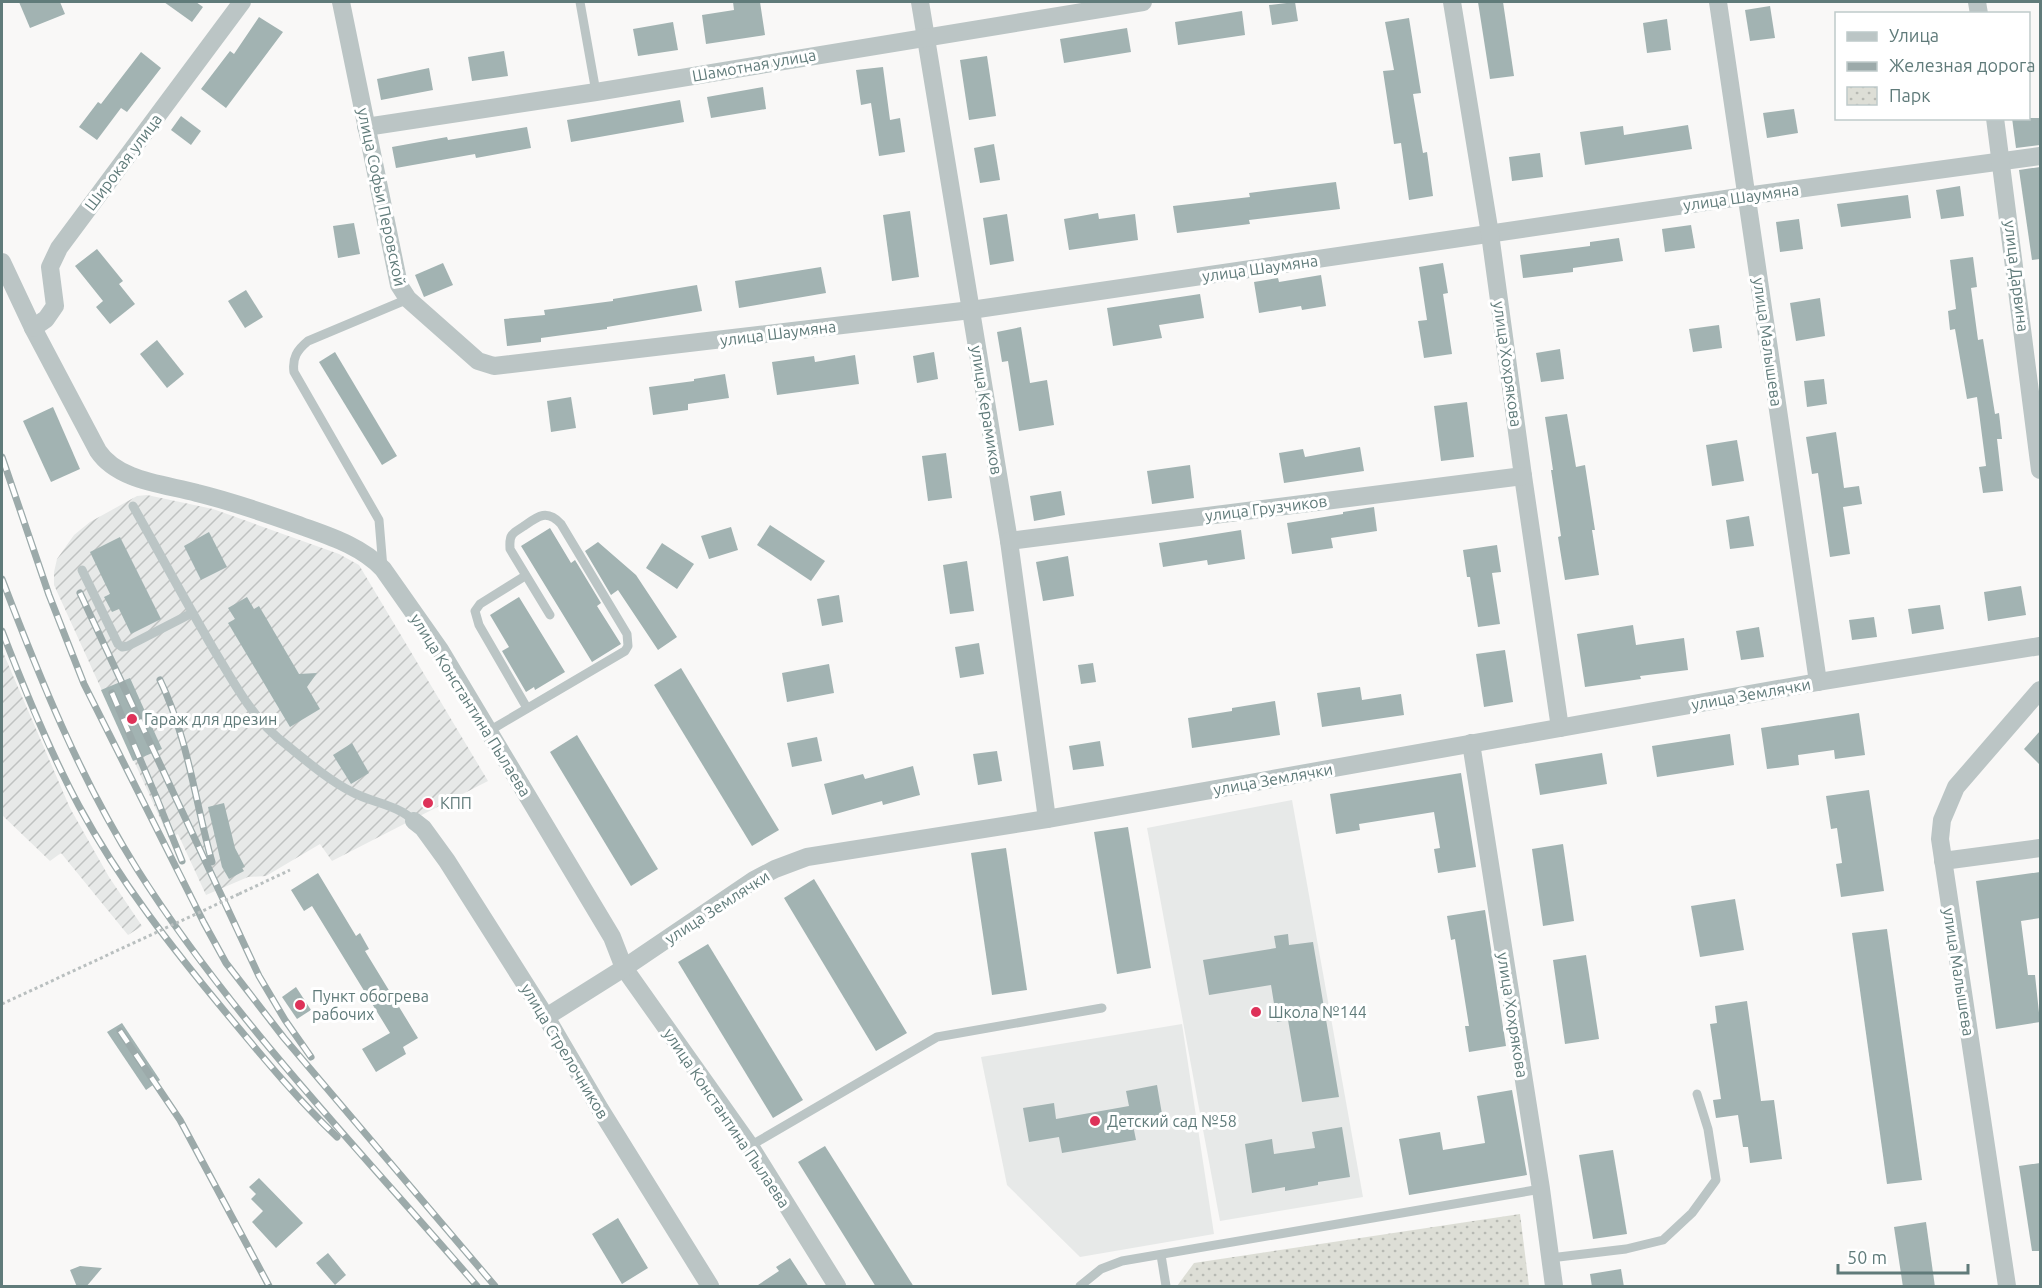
<svg xmlns="http://www.w3.org/2000/svg" width="2042" height="1288" font-family="Ubuntu,sans-serif">
	<defs>
		<pattern id="industrial-furrows" width="10" height="10" patternUnits="userSpaceOnUse" patternTransform="scale(1.5)"><rect width="10" height="10" fill="#e7e9e8"/><path d="M-1 1l2-2M0 10L10 0M9 11l2-2" fill="none" stroke="#bfc2c1"/></pattern>
		<pattern id="park-dots" width="8" height="8" patternUnits="userSpaceOnUse" patternTransform="scale(1.5)"><rect width="8" height="8" fill="#ddded6"/><path d="M2 2h.1M6 6h.1" fill="none" stroke="#b7b9b3" stroke-width="1.8" stroke-linecap="round"/></pattern>
	</defs>
	<rect width="100%" height="100%" fill="#f9f8f7"/>
	<g fill="#e7e9e8">
		<polygon points="1292,800 1363,1197 1220,1221 1147,828"/>
		<polygon points="1182,1024 1214,1234 1080,1257 1007,1185 981,1057"/>
	</g>
	<g fill="url(#industrial-furrows)">
		<polygon points="147,495 213,509 339,554 359,565 488,781 332,861 320,844 266,876 248,877 206,895 178,834 169,838 54,585 54,572 57,559 74,535 90,522 137,496"/>
		<polygon points="2,650 70,808 109,877 142,926 128,935 61,853 50,861 2,815"/>
	</g>
	<polygon fill="url(#park-dots)" points="1520,1214 1529,1286 1177,1286 1194,1263"/>
	<g fill="#a2b3b2">
		<polygon points="19,2 60,2 65,14 30,28"/>
		<polygon points="164,2 196,2 203,7 192,22"/>
		<polygon points="733,2 760,2 765,35 706,44 702,15 734,10"/>
		<polygon points="1295,2 1298,21 1272,25 1269,5"/>
		<polygon points="1478,2 1503,2 1514,76 1490,79"/>
		<polygon points="1770,6 1775,38 1750,41 1745,10"/>
		<polygon points="1242,11 1245,35 1178,45 1175,22"/>
		<polygon points="259,17 283,32 226,108 201,89 230,51 234,54"/>
		<polygon points="1409,18 1421,93 1413,94 1423,153 1427,152 1433,196 1409,200 1401,143 1394,144 1383,71 1394,70 1385,22"/>
		<polygon points="1667,19 1671,50 1647,53 1643,23"/>
		<polygon points="673,22 678,50 638,56 633,29"/>
		<polygon points="1127,28 1131,52 1064,63 1060,39"/>
		<polygon points="504,51 508,76 472,81 468,57"/>
		<polygon points="141,52 161,68 127,112 121,108 97,140 79,127 98,102 101,104"/>
		<polygon points="987,56 996,116 969,120 960,60"/>
		<polygon points="883,67 890,120 900,118 905,152 879,156 871,103 861,105 856,70"/>
		<polygon points="429,68 433,90 381,100 377,79"/>
		<polygon points="763,87 766,109 711,118 707,97"/>
		<polygon points="680,100 684,122 571,142 567,120"/>
		<polygon points="1794,109 1798,133 1767,138 1763,113"/>
		<polygon points="181,116 201,131 191,145 171,130"/>
		<polygon points="2012,118 2040,118 2040,145 2016,148"/>
		<polygon points="1688,125 1692,149 1585,165 1580,132 1623,126 1624,135"/>
		<polygon points="527,127 531,148 476,158 475,154 396,168 392,147 447,137 448,140"/>
		<polygon points="994,144 1000,180 980,183 974,148"/>
		<polygon points="1540,153 1543,177 1512,181 1509,157"/>
		<polygon points="2040,167 2040,259 2032,260 2019,170"/>
		<polygon points="1336,182 1340,209 1249,220 1250,224 1177,233 1173,206 1250,197 1249,193"/>
		<polygon points="1960,186 1964,216 1941,219 1936,190"/>
		<polygon points="1908,195 1911,218 1841,227 1837,204"/>
		<polygon points="910,211 919,277 892,281 883,215"/>
		<polygon points="1098,213 1099,219 1135,214 1138,240 1069,250 1064,219"/>
		<polygon points="1007,214 1014,261 990,265 983,218"/>
		<polygon points="1799,219 1803,249 1780,252 1776,222"/>
		<polygon points="354,223 360,254 338,258 333,226"/>
		<polygon points="1691,225 1695,248 1665,252 1662,229"/>
		<polygon points="1619,238 1623,261 1573,268 1573,272 1523,278 1520,255 1590,246 1590,242"/>
		<polygon points="97,249 123,281 119,284 135,304 110,324 96,307 103,301 75,266"/>
		<polygon points="1973,257 1977,287 1971,288 1978,340 1983,339 1995,414 1999,413 2002,439 1997,439 2003,491 1983,493 1979,467 1986,466 1977,397 1967,399 1955,329 1950,330 1948,311 1956,309 1950,260"/>
		<polygon points="443,263 453,285 424,297 415,275"/>
		<polygon points="1443,263 1448,293 1443,294 1452,354 1424,358 1418,321 1427,320 1419,267"/>
		<polygon points="821,267 826,293 739,308 735,281"/>
		<polygon points="1321,275 1326,306 1302,310 1301,306 1259,313 1254,282 1278,278 1279,282"/>
		<polygon points="697,285 702,311 607,327 607,329 541,338 541,342 507,346 504,319 545,315 544,310 613,301 613,299"/>
		<polygon points="246,290 263,317 245,328 228,301"/>
		<polygon points="1200,294 1204,318 1159,325 1162,338 1113,346 1107,308"/>
		<polygon points="1820,298 1825,336 1796,341 1790,303"/>
		<polygon points="1719,325 1722,348 1693,352 1689,329"/>
		<polygon points="1021,327 1030,383 1047,380 1054,425 1019,431 1008,361 1002,362 997,332"/>
		<polygon points="157,340 184,374 167,388 140,354"/>
		<polygon points="1560,349 1564,379 1541,382 1536,353"/>
		<polygon points="335,352 397,456 382,465 319,362"/>
		<polygon points="934,352 938,379 917,383 913,356"/>
		<polygon points="855,355 859,384 777,395 772,362 814,356 815,362"/>
		<polygon points="725,374 729,398 688,404 688,410 653,415 649,387 694,381 694,379"/>
		<polygon points="1824,379 1827,404 1807,407 1804,381"/>
		<polygon points="571,397 576,428 551,432 547,401"/>
		<polygon points="1467,402 1474,457 1441,461 1434,406"/>
		<polygon points="53,407 80,469 51,482 23,421"/>
		<polygon points="1567,414 1576,467 1585,465 1595,530 1592,530 1599,575 1565,580 1558,537 1561,536 1551,470 1553,470 1545,417"/>
		<polygon points="1836,432 1844,488 1859,486 1862,504 1843,507 1850,554 1830,557 1818,473 1812,474 1806,437"/>
		<polygon points="1737,440 1744,481 1712,486 1706,445"/>
		<polygon points="1360,447 1364,471 1284,483 1279,453 1303,449 1305,457"/>
		<polygon points="946,453 952,498 928,501 922,456"/>
		<polygon points="1190,465 1194,498 1152,504 1147,471"/>
		<polygon points="1061,491 1065,515 1034,521 1030,496"/>
		<polygon points="1374,507 1377,531 1331,538 1333,548 1292,554 1287,523 1343,514 1343,512"/>
		<polygon points="1749,516 1754,546 1730,549 1726,520"/>
		<polygon points="770,525 825,561 811,581 757,545"/>
		<polygon points="731,527 738,550 709,559 701,536"/>
		<polygon points="550,528 571,563 575,560 601,603 597,606 621,644 592,662 521,546"/>
		<polygon points="1241,530 1245,559 1208,565 1207,560 1163,567 1159,543"/>
		<polygon points="209,532 227,567 201,580 184,546"/>
		<polygon points="120,537 161,619 131,634 119,609 112,612 104,597 110,594 90,552"/>
		<polygon points="598,542 636,575 677,637 658,650 618,590 611,595 585,551"/>
		<polygon points="662,543 694,564 677,589 646,568"/>
		<polygon points="1497,545 1501,572 1492,573 1500,624 1478,627 1470,577 1467,577 1463,550"/>
		<polygon points="1068,556 1074,596 1043,601 1036,562"/>
		<polygon points="967,561 974,611 950,614 943,565"/>
		<polygon points="2021,586 2026,615 1988,621 1984,592"/>
		<polygon points="839,595 843,622 822,626 817,599"/>
		<polygon points="247,597 254,609 259,606 299,674 317,673 307,687 320,709 290,727 228,623 235,619 228,608"/>
		<polygon points="519,597 565,672 535,690 534,687 526,692 502,651 509,647 490,615"/>
		<polygon points="1940,605 1944,629 1912,634 1908,609"/>
		<polygon points="1874,617 1877,637 1852,640 1849,620"/>
		<polygon points="1633,625 1636,645 1684,638 1688,670 1640,676 1641,679 1585,687 1577,634"/>
		<polygon points="1759,627 1764,657 1741,660 1736,631"/>
		<polygon points="979,643 984,674 960,678 955,647"/>
		<polygon points="1505,650 1513,702 1484,707 1476,654"/>
		<polygon points="1093,663 1096,682 1081,684 1078,665"/>
		<polygon points="829,664 834,693 787,702 782,673"/>
		<polygon points="681,668 779,830 752,846 654,685"/>
		<polygon points="130,678 162,749 133,761 101,690"/>
		<polygon points="1360,687 1362,700 1401,694 1404,715 1322,727 1317,693"/>
		<polygon points="1275,701 1280,735 1192,748 1188,718 1232,711 1232,708"/>
		<polygon points="1859,713 1865,755 1835,759 1834,750 1798,755 1799,765 1767,769 1761,728"/>
		<polygon points="2040,731 2040,765 2024,749"/>
		<polygon points="1730,734 1734,765 1657,777 1652,746"/>
		<polygon points="577,735 658,869 631,886 550,752"/>
		<polygon points="817,737 822,761 792,767 787,743"/>
		<polygon points="1100,741 1104,766 1073,770 1069,746"/>
		<polygon points="352,743 369,773 351,784 333,755"/>
		<polygon points="997,751 1002,781 978,785 973,754"/>
		<polygon points="1602,753 1607,784 1540,795 1535,764"/>
		<polygon points="913,766 920,795 883,805 882,801 832,815 824,784 863,774 865,779"/>
		<polygon points="1461,773 1476,867 1438,873 1434,849 1440,848 1434,812 1359,824 1360,830 1336,834 1330,794"/>
		<polygon points="1869,790 1884,891 1841,897 1836,864 1842,863 1837,828 1831,829 1826,796"/>
		<polygon points="224,803 235,848 245,867 242,868 244,871 229,879 222,867 208,807"/>
		<polygon points="1128,827 1151,968 1117,974 1094,832"/>
		<polygon points="1563,844 1574,921 1543,926 1532,849"/>
		<polygon points="1006,848 1027,990 992,995 971,853"/>
		<polygon points="2040,872 2040,918 2021,921 2028,975 2035,975 2040,1022 1996,1029 1976,881"/>
		<polygon points="318,873 356,936 360,933 369,949 365,951 418,1038 403,1047 406,1054 376,1072 362,1049 390,1033 312,906 304,911 291,890"/>
		<polygon points="814,879 907,1033 876,1051 784,898"/>
		<polygon points="1735,899 1744,950 1700,957 1691,906"/>
		<polygon points="1485,910 1506,1046 1469,1052 1465,1026 1469,1026 1455,939 1451,940 1447,916"/>
		<polygon points="1887,929 1922,1180 1887,1184 1852,933"/>
		<polygon points="1288,934 1289,945 1313,942 1339,1097 1302,1102 1288,1020 1277,1022 1271,985 1209,995 1203,960 1276,948 1274,936"/>
		<polygon points="708,944 803,1100 773,1118 678,962"/>
		<polygon points="1586,955 1599,1039 1565,1044 1553,960"/>
		<polygon points="296,987 311,1010 297,1019 282,997"/>
		<polygon points="1747,1001 1761,1101 1774,1100 1782,1159 1750,1163 1748,1147 1743,1147 1738,1115 1716,1118 1713,1100 1721,1099 1710,1024 1717,1023 1715,1006"/>
		<polygon points="122,1023 160,1080 146,1090 107,1032"/>
		<polygon points="1157,1085 1163,1120 1133,1125 1136,1140 1062,1153 1059,1137 1029,1142 1023,1108 1054,1103 1056,1119 1129,1106 1126,1091"/>
		<polygon points="1512,1090 1527,1175 1409,1195 1399,1139 1440,1132 1443,1150 1485,1143 1477,1096"/>
		<polygon points="1342,1127 1350,1177 1318,1182 1318,1185 1285,1191 1285,1187 1252,1193 1245,1144 1272,1139 1274,1154 1315,1148 1312,1132"/>
		<polygon points="825,1146 914,1287 876,1287 798,1162"/>
		<polygon points="1613,1150 1627,1234 1593,1239 1579,1155"/>
		<polygon points="2040,1163 2040,1251 2032,1251 2019,1166"/>
		<polygon points="259,1178 303,1223 276,1248 252,1222 263,1211 251,1199 256,1194 249,1187"/>
		<polygon points="618,1218 648,1268 622,1284 592,1234"/>
		<polygon points="1926,1222 1935,1287 1903,1287 1894,1227"/>
		<polygon points="328,1253 346,1275 335,1285 316,1263"/>
		<polygon points="790,1258 809,1287 755,1287 779,1271 776,1267"/>
		<polygon points="80,1266 102,1268 86,1287 77,1287 70,1270"/>
		<polygon points="1621,1269 1624,1287 1592,1287 1590,1274"/>
	</g>
	<g fill="none" stroke-linecap="round" stroke-linejoin="round">
		<polyline stroke="#b9bfbf" stroke-width="3" stroke-dasharray="3 3" stroke-linecap="butt" points="239,894 290,870"/>
		<g stroke="#bbc5c5" stroke-width="9">
			<polyline points="580,2 596,92"/>
			<path d="M133,506C160,554 186,602 214,650C233,681 250,714 278,738C302,757 325,778 352,792C372,803 397,804 414,821"/>
			<path d="M383,568L379,520L294,372C292,358 297,350 308,341L408,299"/>
			<polyline points="82,570 118,644 122,647 128,646 192,613"/>
			<polyline points="525,576 480,604 475,611 479,625 527,708"/>
			<path d="M489,731L625,651L628,646L627,634L561,524C547,509 538,516 524,526C520,529 515,531 512,535C509,539 510,544 510,549L550,615"/>
			<polyline points="750,1146 937,1037 1102,1008"/>
			<polyline points="1161,1255 1166,1286"/>
			<polyline points="1550,1258 1626,1249 1663,1240 1692,1213 1716,1180 1708,1129 1697,1094"/>
			<polyline points="1080,1286 1101,1269 1122,1261 1541,1189"/>
		</g>
		<g stroke="#bbc5c5" stroke-width="18">
			<polyline points="341,2 399,285 408,299 478,361 494,366 971,310 1746,196 2040,156"/>
			<polyline points="920,2 1009,541 1047,819"/>
			<polyline points="1452,2 1490,234 1523,476 1560,728"/>
			<polyline points="1718,2 1818,682"/>
			<polyline points="1977,2 1979,14"/>
			<polyline points="1995,118 2040,470"/>
			<polyline points="366,127 596,92 1143,2"/>
			<path d="M2,262L33,328L98,451C118,481 164,484 197,493C230,501 262,512 293,523C325,535 359,544 383,569L440,650L612,937L624,968L750,1146L837,1286"/>
			<polyline points="33,328 46,319 55,306 50,267 59,248 242,2"/>
			<polyline points="1009,541 1523,476"/>
			<polyline points="1471,743 1541,1189 1554,1286"/>
			<polyline points="414,821 423,828 447,861 546,1017 600,1109 710,1286"/>
			<polyline points="1943,861 2040,848"/>
			<polyline points="546,1017 624,968 754,880 775,869 807,857 1047,819 1818,682 2040,646"/>
			<polyline points="2007,1286 1940,839 1942,820 1956,787 2040,690"/>
		</g>
		<defs>
			<g id="rail">
				<polyline points="2,457 49,595 84,684 204,923 226,963 284,1038 495,1286"/>
				<path d="M2,579C40,679 80,778 137,869C232,1019 362,1152 477,1286"/>
				<polyline points="80,593 259,976 285,1020 311,1057"/>
				<path d="M2,631C25,691 49,750 79,806C120,882 173,949 227,1014C262,1056 297,1099 337,1137"/>
				<path d="M160,680C188,738 195,801 212,862"/>
				<polyline points="112,693 157,799 182,861"/>
				<polyline points="120,1031 180,1120 269,1286"/>
			</g>
		</defs>
		<use href="#rail" stroke="#9caaaa" stroke-width="7"/>
		<use href="#rail" stroke="#fff" stroke-width="4.5" stroke-dasharray="14" stroke-linecap="butt"/>
		<polyline stroke="#b9bfbf" stroke-width="3" stroke-dasharray="3 3" stroke-linecap="butt" points="2,1004 239,894"/>
	</g>
	<g fill="#de3259" stroke="#fff" stroke-width="2">
		<circle cx="132" cy="719" r="6"/>
		<circle cx="428" cy="803" r="6"/>
		<circle cx="300" cy="1005" r="6"/>
		<circle cx="1256" cy="1012" r="6"/>
		<circle cx="1095" cy="1121" r="6"/>
	</g>
	<g text-anchor="middle" stroke-width="6" stroke-linejoin="round" paint-order="stroke">
		<g font-size="16" fill="#607b7a" stroke="#fff">
			<text transform="translate(754 65) rotate(-10)" y="6">Шамотная улица</text>
			<text transform="translate(123 162) rotate(-53)" y="6">Широкая улица</text>
			<text transform="translate(382 197) rotate(78)" y="6">улица Софьи Перовской</text>
			<text transform="translate(1741 197) rotate(-8)" y="6">улица Шаумяна</text>
			<text transform="translate(1260 268) rotate(-8)" y="6">улица Шаумяна</text>
			<text transform="translate(2017 276) rotate(83)" y="6">улица Дарвина</text>
			<text transform="translate(778 333) rotate(-7)" y="6">улица Шаумяна</text>
			<text transform="translate(1768 342) rotate(82)" y="6">улица Малышева</text>
			<text transform="translate(1508 364) rotate(82)" y="6">улица Хохрякова</text>
			<text transform="translate(987 410) rotate(81)" y="6">улица Керамиков</text>
			<text transform="translate(1266 508) rotate(-7)" y="6">улица Грузчиков</text>
			<text transform="translate(1751 694) rotate(-10)" y="6">улица Землячки</text>
			<text transform="translate(471 705) rotate(58)" y="6">улица Константина Пылаева</text>
			<text transform="translate(1273 779) rotate(-10)" y="6">улица Землячки</text>
			<text transform="translate(717 907) rotate(-33)" y="6">улица Землячки</text>
			<text transform="translate(1959 972) rotate(81)" y="6">улица Малышева</text>
			<text transform="translate(1513 1015) rotate(81)" y="6">улица Хохрякова</text>
			<text transform="translate(565 1051) rotate(59)" y="6">улица Стрелочников</text>
			<text transform="translate(727 1118) rotate(56)" y="6">улица Константина Пылаева</text>
		</g>
		<g font-size="16" fill="#607b7a" stroke="#fff" text-anchor="start">
			<text x="144" y="725">Гараж для дрезин</text>
			<text x="440" y="809">КПП</text>
			<text x="312" y="1002">Пункт обогрева<tspan x="312" dy="18">рабочих</tspan></text>
			<text x="1268" y="1018">Школа №144</text>
			<text x="1107" y="1127">Детский сад №58</text>
		</g>
	</g>
	<rect width="2042" height="1288" fill="none" stroke="#607b7a" stroke-width="6"/>
	<rect x="1835" y="12" width="195" height="108" fill="#ffffff" stroke="#bfcaca" stroke-width="1.5"/>
	<rect x="1847" y="32" width="30" height="9" fill="#bbc5c5" stroke="#bfcaca" stroke-width="1.5"/>
	<text x="1889" y="42" font-size="18" fill="#607b7a">Улица</text>
	<rect x="1847" y="62" width="30" height="9" fill="#9caaaa" stroke="#bfcaca" stroke-width="1.5"/>
	<text x="1889" y="72" font-size="18" fill="#607b7a">Железная дорога</text>
	<rect x="1847" y="87" width="30" height="18" fill="url(#park-dots)" stroke="#bfcaca" stroke-width="1.5"/>
	<text x="1889" y="102" font-size="18" fill="#607b7a">Парк</text>
	<path d="M1838 1264v9h130v-9" fill="none" stroke="#607b7a" stroke-width="3"/>
	<text x="1847" y="1264" font-size="18" fill="#607b7a" stroke="#ffffff" stroke-width="4.5" paint-order="stroke">50 m</text>
</svg>
